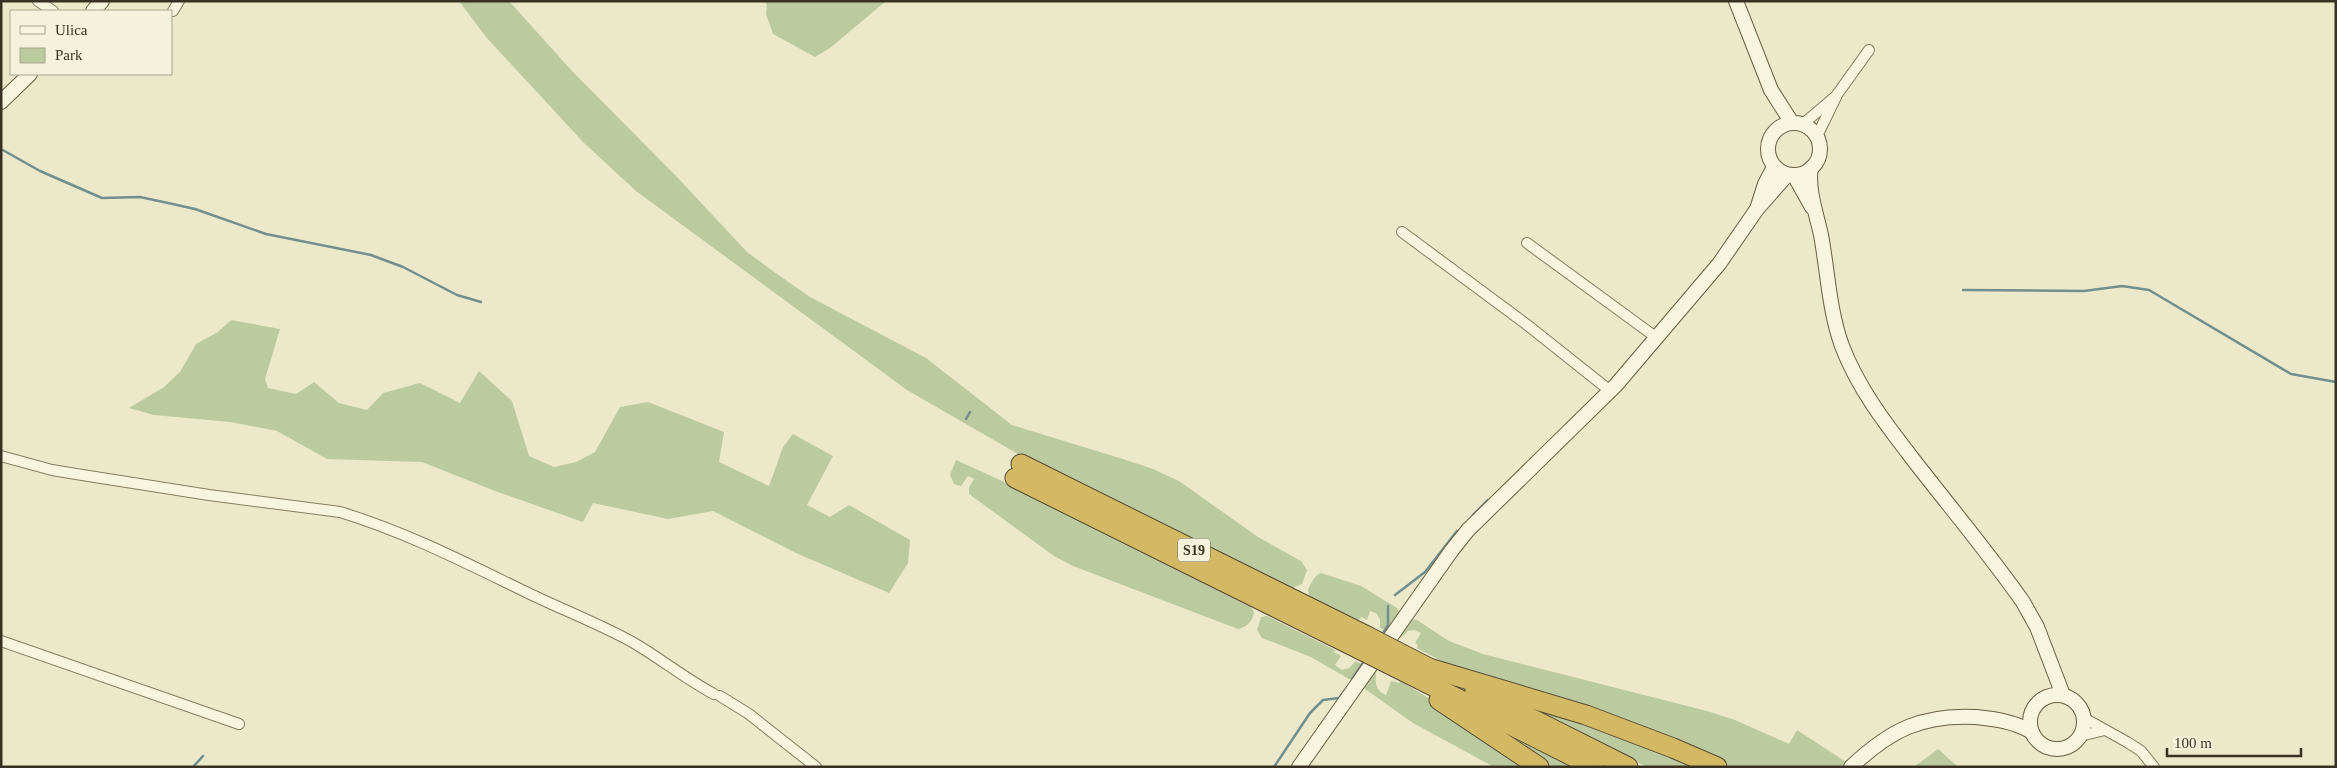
<svg xmlns="http://www.w3.org/2000/svg" width="2337" height="768" font-family="'Times New Roman',serif">
	<rect width="100%" height="100%" fill="#ece9cb"/>
	<g fill="#bcca9f">
		<polygon points="459,1 509,1 572,71 678,178 747,252 777,274 810,297 926,358 1012,425 1126,460 1153,469 1179,481 1258,537 1301,561 1307,570 1302,584 1292,588 1018,454 907,390 636,191 584,143 486,37"/>
		<polygon points="765,1 886,1 830,48 815,57 773,34 766,14 767,5"/>
		<polygon points="231,320 280,329 265,379 268,388 296,394 314,382 339,403 367,410 383,393 420,383 460,403 479,371 512,401 529,456 554,467 576,462 595,452 620,407 648,402 724,432 719,462 769,486 783,447 793,434 833,456 807,505 830,517 849,505 910,540 908,563 889,593 796,553 713,511 668,519 593,503 583,522 495,491 422,462 327,459 277,431 230,422 154,415 129,408 164,387 180,372 196,344 218,332"/>
		<path d="M956,460L1000,480L1251,607L1254,612C1253,621 1247,627 1238,629L1073,566L1054,556L969,494V487L974,479L968,476L961,486L954,484L950,475Z"/>
		<path d="M1321,573L1361,586L1397,608L1400,614L1389,632L1380,628V619L1376,613L1370,611L1367,620L1362,617L1358,620L1309,596L1308,590C1311,584 1314,575 1321,573Z"/>
		<polygon points="1267,616 1335,650 1334,652 1341,656 1335,665 1342,670 1349,668 1356,661 1365,666 1353,680 1349,679 1311,657 1262,638 1257,630 1261,617"/>
		<polygon points="1411,619 1417,620 1449,641 1483,654 1707,711 1735,720 1789,744 1797,730 1846,762 1841,767 1726,767 1456,669 1417,648 1418,645 1415,643 1421,633 1414,630 1408,631 1401,638 1398,637"/>
		<path d="M1376,671C1376,680 1373,689 1386,695L1391,681L1399,683L1400,681L1454,713L1531,767H1494L1413,723L1365,689L1364,687Z"/>
		<polygon points="1507,697 1551,709 1706,767 1647,767"/>
		<polygon points="1474,715 1575,767 1549,767 1476,722"/>
		<polygon points="1938,749 1958,767 1914,767"/>
	</g>
	<g fill="none" stroke-linecap="round" stroke-linejoin="round">
		<g stroke="#728f8e" stroke-width="2.5">
			<polyline points="1,149 40,171 102,198 140,197 168,203 195,209 266,234 371,255 403,267 457,295 481,302"/>
			<polyline points="1963,290 2084,291 2122,286 2149,290 2291,374 2336,382"/>
			<polyline points="966,419 970,412"/>
			<polyline points="1473,515 1488,500"/>
			<polyline points="1395,595 1425,572 1457,531"/>
			<polyline points="1382,635 1388,625 1388,606"/>
			<polyline points="1352,679 1365,660"/>
			<polyline points="193,767 203,756"/>
			<polyline points="1274,767 1310,713 1323,700 1339,698 1345,690"/>
		</g>
		<defs>
			<g id="street">
				<polyline points="38,1 53,11"/>
				<polyline points="173,11 179,1"/>
				<polyline points="1803,124 1836,96 1869,50"/>
				<polyline points="1817,136 1836,97"/>
				<polyline points="1402,232 1526,324 1609,390"/>
				<polyline points="1527,243 1657,338"/>
				<path d="M1,456L52,470L76,474L209,495L340,512C406,532 466,563 528,593C563,610 600,624 634,643C661,659 686,679 714,694"/>
				<polyline points="1,641 239,724"/>
				<polyline points="720,696 749,714 816,767"/>
				<polyline points="2084,718 2127,742 2141,751 2154,767"/>
				<polyline points="2080,736 2105,730"/>
			</g>
			<g id="secondary">
				<polyline points="1736,1 1771,90 1792,123"/>
				<polyline points="93,11 102,1"/>
				<polyline points="1,102 30,74"/>
				<circle cx="1794" cy="149" r="26"/>
				<path d="M1811,168C1807,188 1817,216 1821,235C1828,273 1829,310 1842,346C1858,388 1885,423 1912,458C1949,506 1988,552 2023,602L2037,627L2063,695"/>
				<polyline points="1794,175 1812,207"/>
				<polyline points="1758,206 1765,184 1774,167"/>
				<circle cx="2057" cy="722" r="27"/>
				<polyline points="1299,767 1452,550 1468,530 1616,385 1719,264 1757,209 1787,175"/>
				<path d="M1851,767C1890,730 1922,714 1976,717C1996,719 2015,722 2032,732"/>
			</g>
			<g id="highway">
				<polyline points="1021,464 1367,636"/>
				<polyline points="1015,478 1359,649"/>
				<polyline points="1396,651 1439,673"/>
				<polyline points="1389,664 1594,767"/>
				<polyline points="1429,668 1586,715 1673,748 1717,767"/>
				<polyline points="1475,690 1628,767"/>
				<polyline points="1439,700 1539,767"/>
			</g>
		</defs>
		<use href="#street" stroke="#877d60" stroke-width="12"/>
		<use href="#secondary" stroke="#6a5e43" stroke-width="16"/>
		<use href="#highway" stroke="#564b34" stroke-width="21"/>
		<use href="#street" stroke="#f7f5de" stroke-width="10"/>
		<use href="#secondary" stroke="#f7f5de" stroke-width="14"/>
		<use href="#highway" stroke="#d3b964" stroke-width="19"/>
		<defs>
			<g id="highway-bridge">
				<polyline points="1367,636 1396,651"/>
				<polyline points="1359,649 1389,664"/>
			</g>
		</defs>
		<use href="#highway-bridge" stroke="#564b34" stroke-width="21" stroke-linecap="butt"/>
		<use href="#highway-bridge" stroke="#d3b964" stroke-width="19"/>
	</g>
	<g text-anchor="middle" stroke-width="4" stroke-linejoin="round" paint-order="stroke">
		<rect fill="#f4f2da" stroke="#716c59" stroke-width="1" x="1178" y="538.5" width="32" height="23" rx="4"/>
		<g font-size="14" font-weight="bold" fill="#393222">
			<text x="1194" y="555">S19</text>
		</g>
	</g>
	<rect width="2337" height="768" fill="none" stroke="#393222" stroke-width="5"/>
	<rect x="10" y="10" width="162" height="65" fill="#f4f2da" stroke="#a9a590"/>
	<rect x="20" y="26" width="25" height="8" fill="#f7f5de" stroke="#a9a590"/>
	<text x="55" y="35" font-size="15" fill="#393222">Ulica</text>
	<rect x="20" y="48" width="25" height="15" fill="#bcca9f" stroke="#a9a590"/>
	<text x="55" y="60" font-size="15" fill="#393222">Park</text>
	<path d="M2167 748v8h134v-8" fill="none" stroke="#393222" stroke-width="2.5"/>
	<text x="2174" y="748" font-size="15" fill="#393222" stroke="#f4f2da" stroke-width="4" paint-order="stroke">100 m</text>
</svg>
